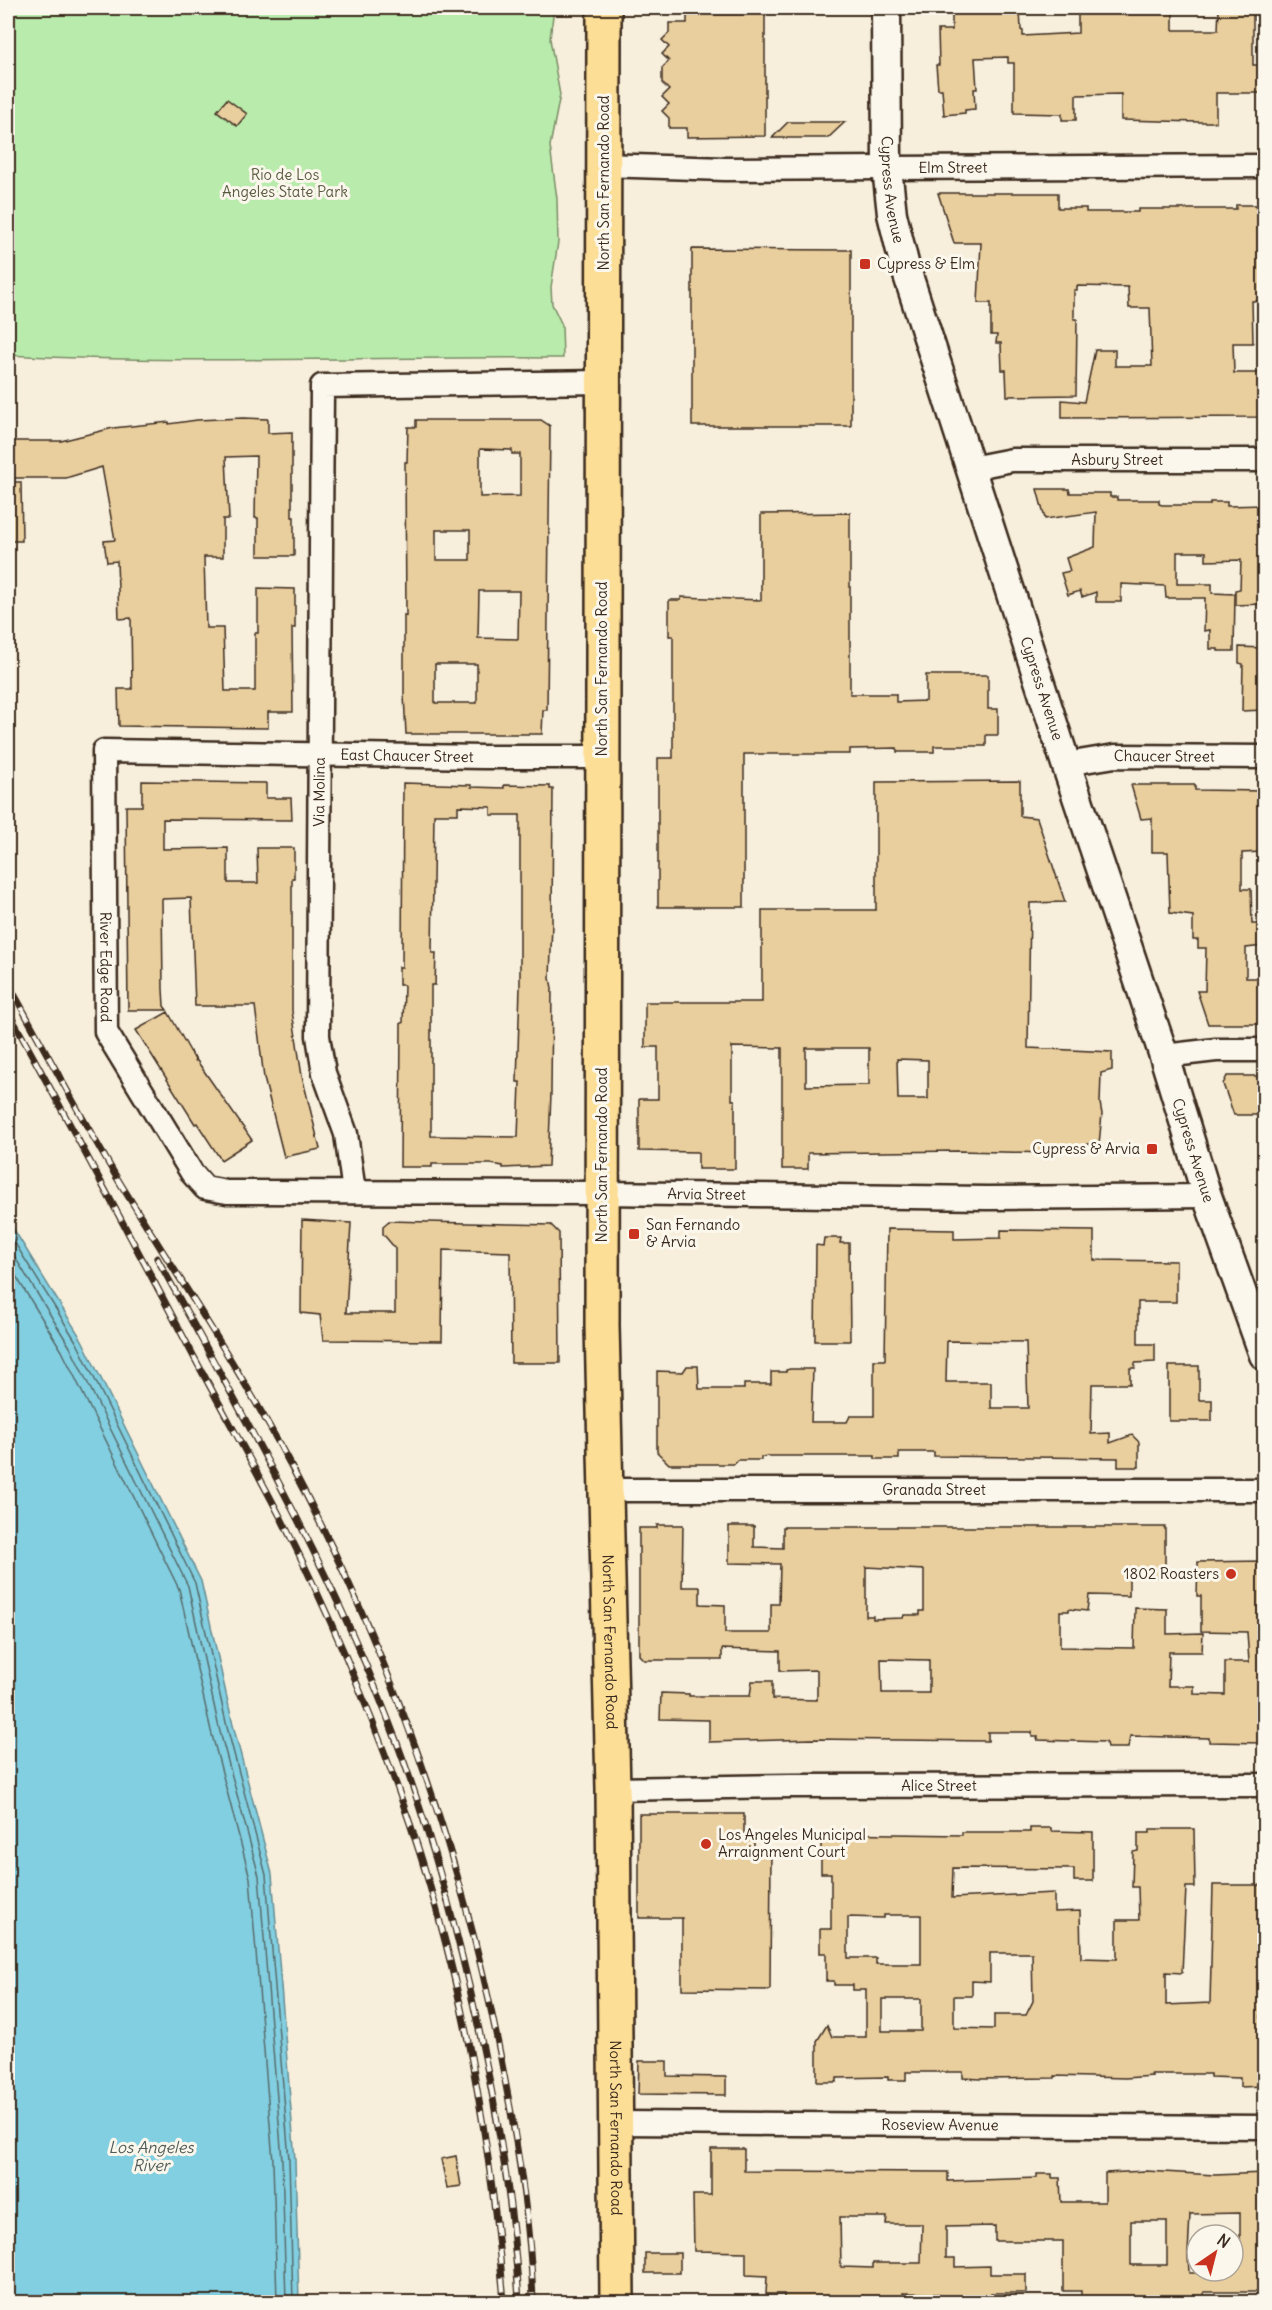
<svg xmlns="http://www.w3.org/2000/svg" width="1272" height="2310" font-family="Delius,sans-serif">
	<rect width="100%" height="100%" fill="#f7efdc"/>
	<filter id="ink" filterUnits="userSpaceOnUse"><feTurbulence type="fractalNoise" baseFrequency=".0167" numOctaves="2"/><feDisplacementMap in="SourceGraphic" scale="12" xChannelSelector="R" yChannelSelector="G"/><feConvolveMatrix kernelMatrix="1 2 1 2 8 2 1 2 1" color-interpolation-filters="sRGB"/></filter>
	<g filter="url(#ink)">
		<path fill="#b9ecac" stroke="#7a8b65" stroke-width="1.5" d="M8,8H554L550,39L560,95L550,146L557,199L558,242L551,287L552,304L562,325L563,358C378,356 193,365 8,355Z"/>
		<polygon fill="#82cfe1" stroke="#668d93" stroke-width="1.5" points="8,1220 82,1340 201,1581 233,1725 272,1874 295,2160 299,2302 8,2302"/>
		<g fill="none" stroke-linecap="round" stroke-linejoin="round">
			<g stroke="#576c6c" stroke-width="1.5">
				<polyline points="8,1232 77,1343 195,1583 227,1727 266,1875 289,2160 293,2302"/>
				<polyline points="8,1246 70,1347 188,1586 219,1728 259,1876 282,2160 286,2302"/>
				<polyline points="8,1263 62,1351 179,1589 211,1731 250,1878 273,2161 277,2302"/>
			</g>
		</g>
		<g fill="#e9ce9e" stroke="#3b2a1e" stroke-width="1.5" fill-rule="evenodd">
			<polygon points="952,8 1020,8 1021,30 1023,31 1023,36 1078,33 1078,8 1173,8 1173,30 1218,30 1219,8 1253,8 1253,65 1264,65 1264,93 1216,93 1216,122 1200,122 1121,120 1121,94 1076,95 1076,120 1062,120 1062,114 1014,113 1014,63 1008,63 1008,57 975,58 977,89 974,89 975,109 965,110 965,113 944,115 942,89 938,89 936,65 939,65 938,30 952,30"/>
			<polygon points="687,14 765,14 765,136 687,137 687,128 669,128 669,118 662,111 669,104 662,97 669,90 662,83 662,68 669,61 662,54 669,47 662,40 669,33 669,23 687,23"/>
			<polygon points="227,99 247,114 237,126 217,111"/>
			<polygon points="788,122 845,122 828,138 772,138"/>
			<polygon points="938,193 1058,193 1058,208 1086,208 1086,212 1138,212 1138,209 1236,209 1236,205 1256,205 1256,208 1261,208 1261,258 1264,258 1264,301 1252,301 1253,343 1233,343 1234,373 1264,373 1264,417 1062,418 1062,400 1084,402 1095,350 1115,350 1115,366 1152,366 1150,308 1129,308 1128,287 1077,286 1077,290 1074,290 1074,319 1077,319 1076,395 1007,396 1006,370 1002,370 1001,343 996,343 997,335 991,335 991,303 978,303 981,243 954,243"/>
			<polygon points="692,249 851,250 851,426 692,426"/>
			<polygon points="243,418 268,419 268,433 292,432 292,517 294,517 294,556 258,556 258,518 255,518 256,456 226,457 229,519 223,519 223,557 204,557 206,628 223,628 225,691 255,691 255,633 258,633 258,588 295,589 295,628 292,628 293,712 268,712 268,728 119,726 118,689 132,689 131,618 119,619 117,561 107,562 104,541 115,540 102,467 66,478 8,478 8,441 61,441 113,428 169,422 169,424 197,420"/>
			<path d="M416,420H541L550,426L547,710H543L542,734H406L404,695V615L406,616L405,462H407L408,427H416ZM480,449L512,450V454H520V496L480,497ZM436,530H470V560H436ZM479,591H519L518,639L478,638ZM435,664H477V703H435Z"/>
			<polygon points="8,482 21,482 22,541 8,541"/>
			<polygon points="1037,489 1069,489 1070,493 1110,493 1110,497 1117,497 1117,500 1159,500 1159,504 1162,505 1210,505 1210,502 1227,502 1227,506 1264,505 1264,604 1235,605 1235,590 1240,589 1241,560 1206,561 1206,552 1177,552 1177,584 1212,584 1212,593 1235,594 1234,651 1218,651 1218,649 1210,649 1210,630 1204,631 1205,598 1166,598 1165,586 1121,584 1121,602 1096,602 1096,592 1082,597 1080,591 1068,595 1061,573 1070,571 1066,558 1095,547 1096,512 1045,519"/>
			<polygon points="850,513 850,694 896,694 896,702 926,701 926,675 988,675 988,709 998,709 998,735 986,735 986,746 934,746 934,752 897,752 897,748 850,749 850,754 744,754 744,907 658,907 658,758 673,758 673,636 669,636 669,600 681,600 681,597 761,600 761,514"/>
			<polygon points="1239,647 1264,648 1264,710 1242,711 1243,664 1239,663"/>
			<polygon points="142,781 266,783 266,798 291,798 292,820 163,819 163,849 228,848 228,883 258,883 257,848 294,848 294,878 292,878 292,1011 302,1076 320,1149 284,1157 264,1078 255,1006 195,1006 191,898 162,899 163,989 164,1006 167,1010 128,1010 126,806 142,806"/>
			<path d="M1020,781V816L1037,818L1065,902L1030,903L1028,1048L1112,1052V1070L1101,1073L1100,1103L1102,1114L1099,1144H1087V1149L1053,1148L1054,1153L958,1151L808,1153V1169H782V1048L732,1047V1100H735V1169H698V1152L639,1151V1099H658V1047H645V1002H762V910H876V782ZM806,1048H869V1085L806,1086ZM897,1059L928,1060V1099H898Z"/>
			<path d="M403,783L471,785V787L504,788V785L550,786V789H553L552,923L550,978L552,988L551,1094L548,1166L503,1168V1166L491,1164H432V1167H400L401,1023H403L404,985H399V967H402ZM458,806L491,807V815H520V987L517,1082H520L518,1137L431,1136V985H435L436,953H432L434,814H458Z"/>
			<polygon points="1131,785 1195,785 1195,790 1264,791 1262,852 1242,853 1242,889 1251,889 1252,924 1263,924 1263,946 1246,948 1246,978 1264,978 1264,1024 1208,1024 1197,991 1205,991 1206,948 1198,948 1198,940 1193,940 1193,916 1170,913 1168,852 1152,852 1152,818 1141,819"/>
			<polygon points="168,1012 195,1060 195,1058 252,1140 221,1160 197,1123 195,1124 136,1030"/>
			<polygon points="1227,1076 1264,1076 1264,1115 1234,1115 1223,1084"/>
			<polygon points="302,1220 351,1223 346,1313 395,1313 395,1248 383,1234 383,1226 389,1221 551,1225 559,1233 560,1363 511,1363 510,1252 443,1250 442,1341 323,1340 320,1315 301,1313"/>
			<path d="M887,1229L954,1230V1239L1001,1238V1230L1094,1231V1260L1176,1261V1302H1138V1344H1155V1362L1135,1363V1368H1130V1384H1092L1091,1434L1110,1433V1443L1132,1435L1139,1442V1467H1118V1458L934,1456V1452H899V1459H875V1456H769L761,1457V1460H737L734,1464H669L657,1452V1371L683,1372L687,1366H698L699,1389H744V1384H771V1372H786V1370L790,1369H813L811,1422H847L850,1416H874V1360H885ZM947,1341L1026,1342L1028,1408H991V1382H946Z"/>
			<polygon points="824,1238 841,1238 840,1243 849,1243 850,1341 815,1341 816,1245 823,1246"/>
			<polygon points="1169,1366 1199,1366 1199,1400 1212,1400 1212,1421 1169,1421"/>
			<path d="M657,1525H683L682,1587H700V1604L725,1605V1633H771V1604H779L780,1564L729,1563V1526H754V1547L783,1548V1527H1165V1577L1129,1576V1596L1089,1595L1087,1611L1069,1609V1611H1060V1647L1134,1648L1135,1608L1167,1609V1634L1203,1633L1202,1652H1169L1168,1686H1194V1694L1225,1695V1662H1249L1247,1632L1201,1631V1596H1197L1198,1562L1264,1561V1743L1209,1742V1738L1130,1736L1128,1748H1107L1106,1742L1037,1740L1038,1737H1032V1732H988V1741L812,1739L709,1742V1720L660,1719L661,1693L689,1694V1696H750L752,1681H772V1699L817,1700V1670L780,1671V1651L722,1649V1660H644L639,1655V1528H657ZM866,1567L924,1570V1611H920V1615H904L903,1618L873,1619V1616H866ZM881,1659L929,1660V1693H882Z"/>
			<polygon points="639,1814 744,1814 744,1840 754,1840 754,1849 771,1849 770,1990 682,1989 682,1918 639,1918"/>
			<path d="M1030,1828H1051V1831L1093,1832V1881H1074V1869L953,1868L952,1898L1054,1893V1912L1080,1911L1081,1958L1117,1959V1920H1139L1138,1887H1132L1133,1852L1138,1851V1833H1150V1829H1194L1195,1887H1186L1182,1973L1166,1972V2005L1210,2003L1213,1885H1264V1996H1261V2018L1264,2022V2086L1240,2087V2078L1210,2077V2074H1151L1152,2076L1125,2078L1055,2076V2078L981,2079L963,2078V2072H906V2080H888V2077L837,2078V2082H817V2041L827,2025L832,2037H866V1990H853V1985H834V1981H826V1953H820V1929H831V1873H821V1838L826,1839V1833L962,1835V1832H1030ZM884,1915H921V1964H876V1958H848V1917L884,1918ZM990,1953H1032L1033,2001L1026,2015H994V2029L954,2028V1996H972V1981L990,1982ZM882,1999H921V2031H882Z"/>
			<polygon points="639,2061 667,2061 667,2076 726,2077 726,2095 638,2094"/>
			<path d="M711,2149H744V2171L948,2172V2181L1037,2178V2174H1052V2178H1060L1061,2202H1105V2173L1146,2171L1215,2175L1264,2173V2292H1204V2302H1081V2291H1063V2241H995V2226L946,2227V2258H955V2267L990,2266V2274H1026V2293H991V2302H939V2294L903,2293V2302H784V2294H766L767,2276L746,2275V2252L694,2251L693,2195H711ZM1240,2213V2243H1233V2272L1189,2273L1188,2254L1190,2214ZM840,2217H887L886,2224H922L921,2263H873V2268L841,2267ZM1131,2221H1167V2265H1131Z"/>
			<polygon points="456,2156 461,2186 447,2188 441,2159"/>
			<rect x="645" y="2253" width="35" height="20"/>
		</g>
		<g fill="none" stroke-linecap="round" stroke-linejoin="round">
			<defs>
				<g id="minor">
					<path id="s1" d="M603,165L725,169L1264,166"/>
					<path id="s2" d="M971,468L1012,460H1264"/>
					<path id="s3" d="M602,757H483L104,751L106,1032L192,1173L205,1188L227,1192L602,1193L987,1198L1207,1196"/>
					<path id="s4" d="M1066,764L1115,756L1264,757"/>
					<polyline points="1164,1056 1216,1050 1264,1050"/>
					<path id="s5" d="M354,1192L346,1134L324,1073L318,1036L322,386L602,382"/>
					<path id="s6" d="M606,1490H1264"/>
					<path id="s7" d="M613,1789L791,1786L1264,1785"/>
					<path id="s8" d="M616,2123L1264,2127"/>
				</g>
				<g id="tertiary">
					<path id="s9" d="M886,8L887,168L892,214L904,263L1066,764L1164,1056L1207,1196L1264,1355"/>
				</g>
				<g id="primary">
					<path id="s10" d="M604,8L602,1326L613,1789L617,2302"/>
				</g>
			</defs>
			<use href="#minor" stroke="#3b2a1e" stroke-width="27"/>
			<use href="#tertiary" stroke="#3b2a1e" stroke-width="33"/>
			<use href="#primary" stroke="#3b2a1e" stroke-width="38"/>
			<use href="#minor" stroke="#fbf7ec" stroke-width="22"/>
			<use href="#tertiary" stroke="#fbf7ec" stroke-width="28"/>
			<use href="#primary" stroke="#fdde96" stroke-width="33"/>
			<defs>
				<g id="rail">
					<path d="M8,983C44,1048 79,1114 117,1178C175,1273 237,1364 289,1462C392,1656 466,1865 505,2080C519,2153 531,2228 533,2302"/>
					<path d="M8,1011C71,1126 133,1241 194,1357C223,1411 253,1464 281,1518C326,1607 366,1700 400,1795C459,1958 490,2130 504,2302"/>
					<path d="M157,1258C243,1415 333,1572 396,1740C431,1833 457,1929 478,2025C498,2116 514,2209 519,2302"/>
				</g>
			</defs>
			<use href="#rail" stroke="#3b2a1e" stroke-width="7"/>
			<use href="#rail" stroke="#fbf7ec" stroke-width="4.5" stroke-dasharray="14" stroke-linecap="butt"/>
		</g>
	</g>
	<g fill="#c8321e" stroke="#fbf7ec" stroke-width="2">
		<rect x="859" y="258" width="12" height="12" rx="3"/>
		<rect x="1146" y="1143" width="12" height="12" rx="3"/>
		<rect x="628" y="1228" width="12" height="12" rx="3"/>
		<circle cx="1231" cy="1574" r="6"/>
		<circle cx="706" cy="1844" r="6"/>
	</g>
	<g text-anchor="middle" stroke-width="6" stroke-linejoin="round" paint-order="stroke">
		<g font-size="15" fill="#3b2a1e" stroke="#fbf7ec">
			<text dy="5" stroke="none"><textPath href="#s1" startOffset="350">Elm Street</textPath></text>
			<text transform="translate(604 183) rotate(-90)" y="5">North San Fernando Road</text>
			<text dy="5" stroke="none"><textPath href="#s9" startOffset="182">Cypress Avenue</textPath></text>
			<text dy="5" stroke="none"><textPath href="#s2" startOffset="147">Asbury Street</textPath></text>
			<text transform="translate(602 669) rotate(-90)" y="5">North San Fernando Road</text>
			<text dy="5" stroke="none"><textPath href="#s9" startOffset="704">Cypress Avenue</textPath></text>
			<text transform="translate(407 756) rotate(1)" y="5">East Chaucer Street</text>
			<text dy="5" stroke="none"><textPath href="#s4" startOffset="99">Chaucer Street</textPath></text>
			<text dy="5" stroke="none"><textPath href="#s5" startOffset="405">Via Molina</textPath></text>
			<text dy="5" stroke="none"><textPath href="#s3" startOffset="714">River Edge Road</textPath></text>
			<text dy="5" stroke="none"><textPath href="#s9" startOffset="1190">Cypress Avenue</textPath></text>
			<text transform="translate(602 1155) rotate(-90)" y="5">North San Fernando Road</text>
			<text dy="5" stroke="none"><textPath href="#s3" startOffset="1466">Arvia Street</textPath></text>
			<text dy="5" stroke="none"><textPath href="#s6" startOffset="328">Granada Street</textPath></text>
			<text dy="5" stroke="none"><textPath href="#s10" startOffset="1634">North San Fernando Road</textPath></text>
			<text dy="5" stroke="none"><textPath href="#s7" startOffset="326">Alice Street</textPath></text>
			<text dy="5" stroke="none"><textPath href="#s8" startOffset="324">Roseview Avenue</textPath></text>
			<text dy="5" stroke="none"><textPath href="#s10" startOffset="2120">North San Fernando Road</textPath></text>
		</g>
		<g font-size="15" fill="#5a5a42" stroke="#fbf7ec">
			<text x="285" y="180">Rio de Los<tspan x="285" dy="17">Angeles State Park</tspan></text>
		</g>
		<g font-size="15" fill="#3b2a1e" stroke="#fbf7ec" text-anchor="start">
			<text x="877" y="269">Cypress &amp; Elm</text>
			<text x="1140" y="1154" text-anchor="end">Cypress &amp; Arvia</text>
			<text x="646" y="1230">San Fernando<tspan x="646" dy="17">&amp; Arvia</tspan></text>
			<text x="1219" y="1579" text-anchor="end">1802 Roasters</text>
			<text x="718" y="1840">Los Angeles Municipal<tspan x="718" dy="17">Arraignment Court</tspan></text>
		</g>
		<g font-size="16" font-style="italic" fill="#505c58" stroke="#fbf7ec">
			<text x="151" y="2153">Los Angeles<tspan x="151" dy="18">River</tspan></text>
		</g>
	</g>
	<rect width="1272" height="2310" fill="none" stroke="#fbf7ec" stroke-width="30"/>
	<rect x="15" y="15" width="1242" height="2280" fill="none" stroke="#3b2a1e" stroke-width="2" filter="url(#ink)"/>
	<g transform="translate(1215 2253) rotate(35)"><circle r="28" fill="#fbf7ec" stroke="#aea59a" stroke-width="1.5"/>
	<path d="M0-4.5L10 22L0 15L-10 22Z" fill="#c8321e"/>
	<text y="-9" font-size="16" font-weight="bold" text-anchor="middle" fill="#3b2a1e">N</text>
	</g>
</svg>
